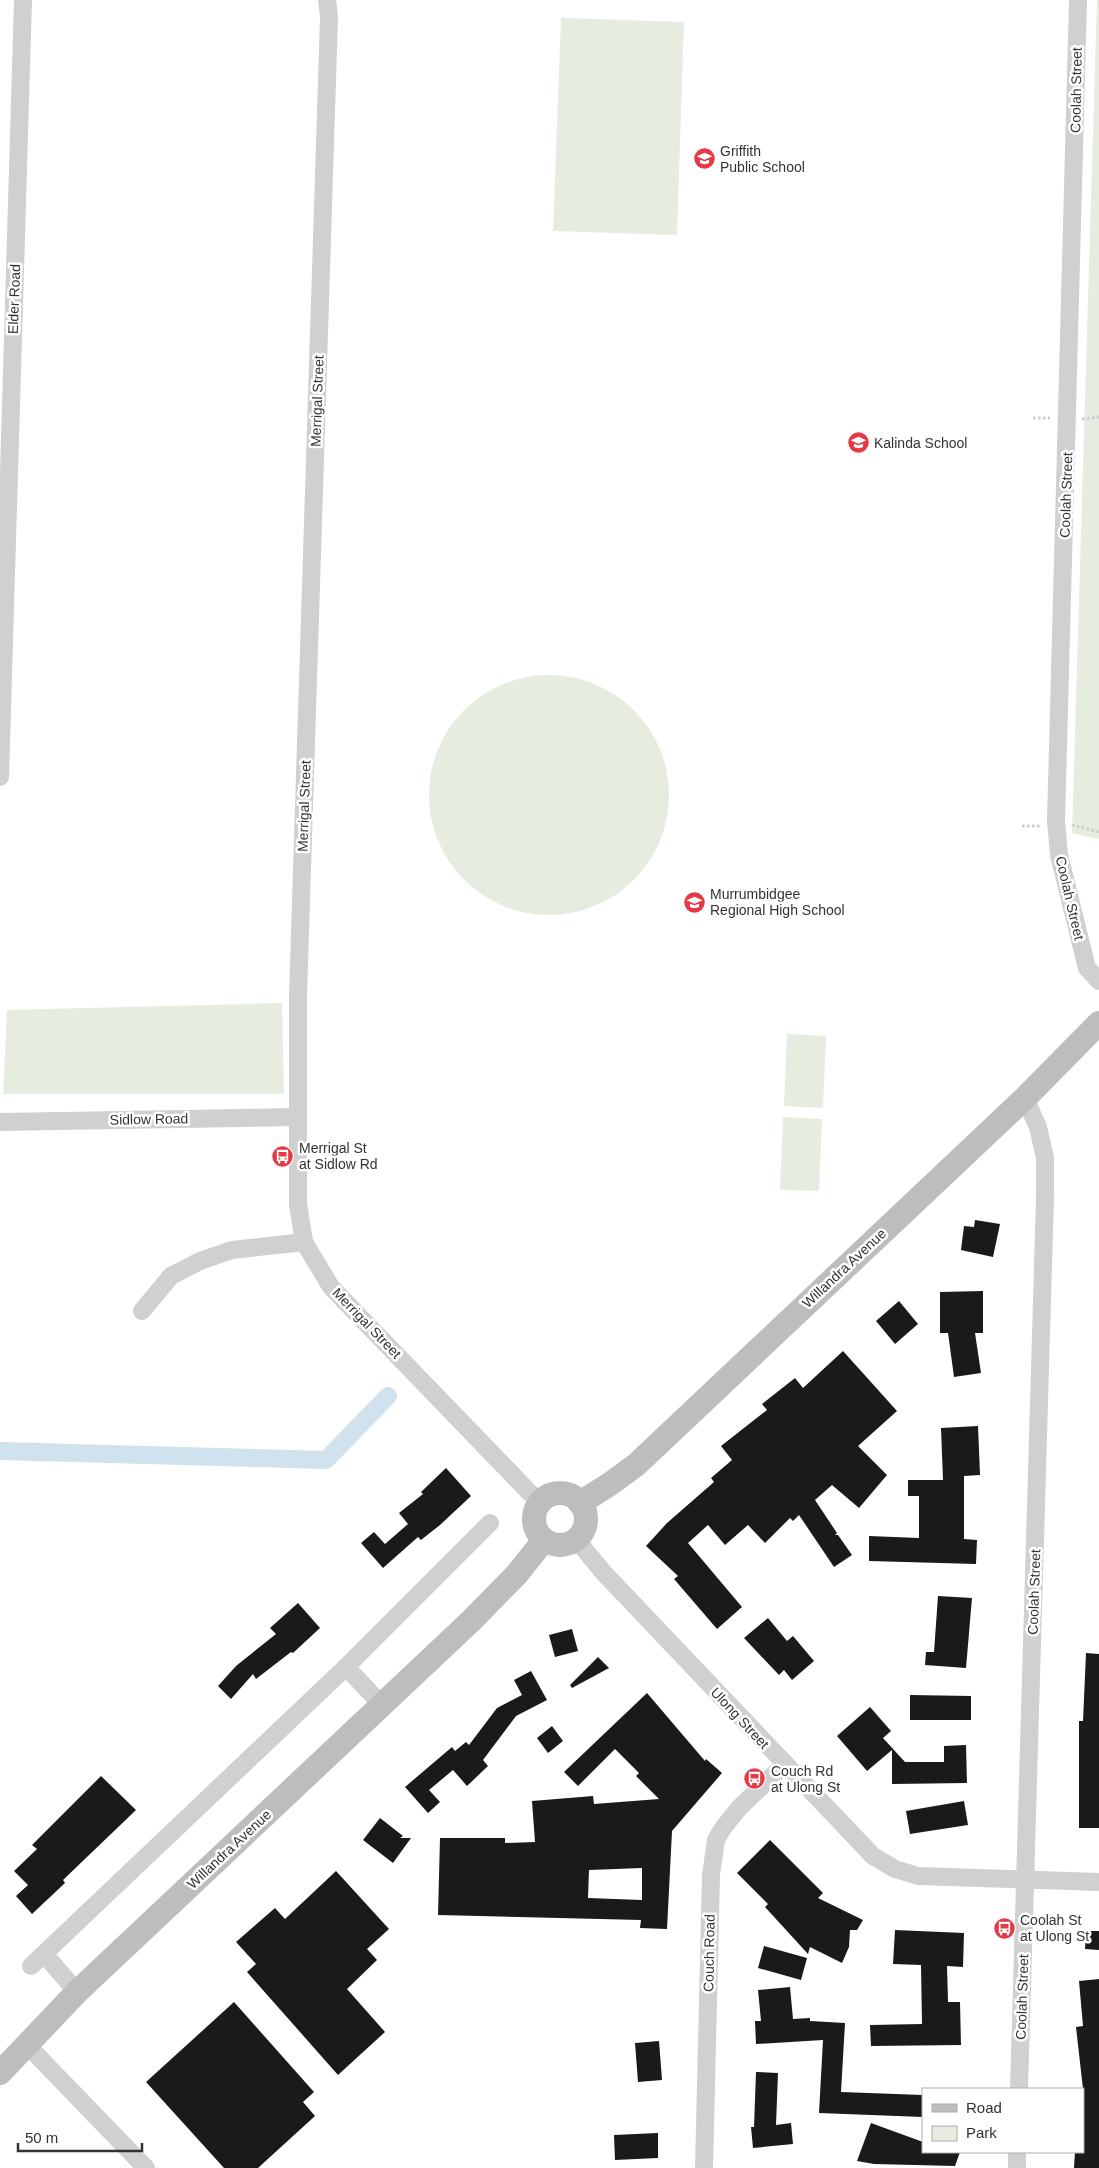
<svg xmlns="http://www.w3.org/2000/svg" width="1099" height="2168" font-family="Arial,sans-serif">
	<rect width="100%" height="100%" fill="#fff"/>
	<g fill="#e6ecdf">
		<polygon points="1097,0 1099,0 1099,839 1072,833"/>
		<polygon points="561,18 684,22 677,235 553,231"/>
		<circle cx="549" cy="795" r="120"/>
		<polygon points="282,1003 284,1094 3,1094 7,1010"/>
		<polygon points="787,1034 826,1036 823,1108 784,1106"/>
		<polygon points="783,1117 822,1119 819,1191 780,1190"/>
	</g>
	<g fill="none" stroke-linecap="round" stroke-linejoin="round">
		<polyline stroke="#cfe2ee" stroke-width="18" points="0,1451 326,1460 388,1396"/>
	</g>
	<g fill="#1a1a1a" fill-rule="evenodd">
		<polygon points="975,1220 1000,1224 993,1257 961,1250 964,1226 974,1227"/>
		<polygon points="983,1291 983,1333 975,1333 981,1373 954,1377 948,1333 940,1333 940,1292"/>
		<polygon points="899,1301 918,1324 895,1344 876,1321"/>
		<polygon points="843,1351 897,1411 858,1446 887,1475 859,1508 832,1485 815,1500 837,1533 835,1535 838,1535 852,1555 834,1567 799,1515 793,1521 790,1518 765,1543 748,1525 725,1545 708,1525 688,1543 742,1607 717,1629 674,1579 678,1576 646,1546 667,1523 714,1482 711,1478 732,1460 721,1446 767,1410 762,1404 795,1378 803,1388"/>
		<polygon points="978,1426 980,1475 964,1476 964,1539 977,1540 976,1564 869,1561 869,1536 919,1538 919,1496 908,1496 908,1480 943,1480 941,1428"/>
		<polygon points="446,1468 471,1496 440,1525 421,1540 418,1537 383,1568 361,1543 374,1532 385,1544 408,1524 399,1513 423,1494 421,1492"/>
		<polygon points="938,1596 972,1598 966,1668 925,1665 926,1652 934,1652"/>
		<polygon points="298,1603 320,1628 293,1653 291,1652 256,1679 253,1674 231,1699 218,1686 236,1666 276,1634 270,1628"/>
		<polygon points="768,1618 787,1641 793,1636 814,1661 792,1680 784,1670 779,1675 744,1638"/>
		<polygon points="572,1629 578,1651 555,1657 549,1635"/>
		<polygon points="1086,1653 1099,1654 1099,1828 1079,1828 1079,1721 1083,1721"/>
		<polygon points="598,1657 609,1668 572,1688 570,1685"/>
		<polygon points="531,1671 547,1700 516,1716 483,1760 488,1766 467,1786 453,1770 429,1790 440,1802 428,1813 405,1787 452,1747 455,1751 466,1742 469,1745 497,1708 522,1695 514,1680"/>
		<path d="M647,1693L705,1761L706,1759L722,1773L672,1831L667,1929L640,1928L641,1920L438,1915L440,1838H505V1843L535,1842L532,1801L593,1796L594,1804L659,1799L636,1776L639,1773L615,1749L578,1786L564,1772ZM642,1868V1900L588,1898L589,1870Z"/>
		<polygon points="910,1695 971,1696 971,1720 910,1720"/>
		<polygon points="870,1707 891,1731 883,1738 905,1762 944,1762 944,1746 966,1745 967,1783 892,1784 892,1750 867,1771 837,1736"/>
		<polygon points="552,1726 563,1741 548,1753 537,1738"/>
		<polygon points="101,1776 136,1810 63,1880 65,1883 32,1914 16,1896 28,1885 14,1871 37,1849 32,1845"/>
		<polygon points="964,1801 968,1825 910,1834 906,1811"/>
		<polygon points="380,1818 403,1836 400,1838 411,1838 393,1863 363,1840"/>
		<polygon points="770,1840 823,1893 818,1898 863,1920 857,1930 850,1930 849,1947 842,1963 810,1947 808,1954 765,1907 768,1904 737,1873"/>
		<polygon points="336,1871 389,1929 367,1949 377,1960 347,1989 385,2032 338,2075 247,1972 256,1964 236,1942 275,1908 285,1919"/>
		<polygon points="895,1930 964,1933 963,1967 947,1966 948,2002 960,2002 961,2045 871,2046 870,2025 922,2024 921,1965 893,1964"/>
		<polygon points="1086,1931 1099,1931 1099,1950 1085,1949"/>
		<polygon points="764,1946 807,1958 801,1980 758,1968"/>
		<polygon points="1099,1979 1099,2168 1074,2168 1075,2152 1083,2152 1083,2089 1076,2027 1083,2026 1079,1981"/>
		<polygon points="790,1987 793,2019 810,2018 810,2021 845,2023 841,2092 923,2095 923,2117 819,2113 823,2040 756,2044 755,2021 761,2021 758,1990"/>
		<polygon points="234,2002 314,2092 303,2102 315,2116 258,2168 224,2168 146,2082"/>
		<polygon points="659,2041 662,2080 638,2082 635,2043"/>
		<polygon points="756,2072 778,2073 776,2125 791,2123 793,2144 753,2148 751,2127 754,2127"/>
		<polygon points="871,2123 923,2142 923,2152 960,2152 955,2166 874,2164 857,2161"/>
		<polygon points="658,2133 658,2158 615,2160 614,2135"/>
	</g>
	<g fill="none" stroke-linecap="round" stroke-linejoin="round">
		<g stroke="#cdcdcd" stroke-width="3" stroke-dasharray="2.5 2.5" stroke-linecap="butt">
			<polyline points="1033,418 1050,418"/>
			<polyline points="1082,419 1099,417"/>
			<polyline points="1072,825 1099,832"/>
			<polyline points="1022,826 1041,826"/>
		</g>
		<g stroke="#d0d0d0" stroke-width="18">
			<polyline points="327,0 329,17 298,996 298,1204 304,1242 331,1287 531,1494 541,1501"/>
			<polyline points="1078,0 1056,821 1059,855 1087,968 1099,981"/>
			<polyline points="0,777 23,0"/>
			<polyline points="0,1122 297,1117"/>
			<polyline points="142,1311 171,1276 200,1261 232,1250 304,1242"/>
			<polyline points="576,1539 603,1572 873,1856 895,1869 918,1876 1099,1882"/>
			<polyline points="346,1667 382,1705"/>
			<polyline points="45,1955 77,1992"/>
			<polyline points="31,1966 346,1667 490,1523"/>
			<polyline points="28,2046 146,2168"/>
			<polyline points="1019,2089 1045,1197 1045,1158 1038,1127 1025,1098"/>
			<polyline points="704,2168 711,1875 716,1840 723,1828 739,1808 784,1765"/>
			<polyline points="1017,2168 1017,2152"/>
		</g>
		<g stroke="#bdbdbd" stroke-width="24">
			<circle cx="560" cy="1519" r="26"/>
			<polyline points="580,1503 610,1484 636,1465 1025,1098 1099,1023"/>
			<polyline points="0,2073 77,1992 472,1620 517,1574 544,1540"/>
		</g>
	</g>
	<defs>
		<symbol id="school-disc" viewBox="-11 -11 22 22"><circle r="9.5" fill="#e63946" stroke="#fff"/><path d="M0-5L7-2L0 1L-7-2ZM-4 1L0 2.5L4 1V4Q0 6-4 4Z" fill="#fff"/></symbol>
		<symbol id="bus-disc" viewBox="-11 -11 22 22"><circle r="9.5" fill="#e63946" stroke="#fff"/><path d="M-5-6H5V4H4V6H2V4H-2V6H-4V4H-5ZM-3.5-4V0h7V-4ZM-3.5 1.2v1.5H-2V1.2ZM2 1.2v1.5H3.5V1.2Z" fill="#fff"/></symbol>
	</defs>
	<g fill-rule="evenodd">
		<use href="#school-disc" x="692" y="146" width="25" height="25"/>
		<use href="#school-disc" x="846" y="430" width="25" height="25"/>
		<use href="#school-disc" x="682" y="890" width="25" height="25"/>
		<use href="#bus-disc" x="270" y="1144" width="25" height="25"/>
		<use href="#bus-disc" x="742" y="1766" width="25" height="25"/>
		<use href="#bus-disc" x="992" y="1916" width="25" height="25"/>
	</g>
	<g text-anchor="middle" stroke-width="5" stroke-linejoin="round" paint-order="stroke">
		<g font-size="14" fill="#333" stroke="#fff">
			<text transform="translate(1076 90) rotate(-89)" y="5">Coolah Street</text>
			<text transform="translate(14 299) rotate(-88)" y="5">Elder Road</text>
			<text transform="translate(317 401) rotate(-88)" y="5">Merrigal Street</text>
			<text transform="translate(1066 495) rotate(-88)" y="5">Coolah Street</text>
			<text transform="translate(304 806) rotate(-88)" y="5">Merrigal Street</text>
			<text transform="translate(1070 898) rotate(77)" y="5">Coolah Street</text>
			<text transform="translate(149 1119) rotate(-1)" y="5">Sidlow Road</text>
			<text transform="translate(844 1268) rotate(-43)" y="5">Willandra Avenue</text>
			<text transform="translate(367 1323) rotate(46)" y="5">Merrigal Street</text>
			<text transform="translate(1034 1592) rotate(-88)" y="5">Coolah Street</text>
			<text transform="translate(740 1718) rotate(47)" y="5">Ulong Street</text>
			<text transform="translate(229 1849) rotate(-43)" y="5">Willandra Avenue</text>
			<text transform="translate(709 1953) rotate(-89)" y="5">Couch Road</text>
			<text transform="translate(1022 1997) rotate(-88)" y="5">Coolah Street</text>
		</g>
		<g font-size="14" fill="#333" stroke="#fff" text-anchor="start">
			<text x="720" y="156">Griffith<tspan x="720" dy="16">Public School</tspan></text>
			<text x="874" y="448">Kalinda School</text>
			<text x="710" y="899">Murrumbidgee<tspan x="710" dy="16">Regional High School</tspan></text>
			<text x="299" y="1153">Merrigal St<tspan x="299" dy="16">at Sidlow Rd</tspan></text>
			<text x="771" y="1776">Couch Rd<tspan x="771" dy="16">at Ulong St</tspan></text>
			<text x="1020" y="1925">Coolah St<tspan x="1020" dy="16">at Ulong St</tspan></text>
		</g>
	</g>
	<rect x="922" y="2088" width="162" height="65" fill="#ffffff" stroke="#adadad"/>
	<rect x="932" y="2104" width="25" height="8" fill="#bdbdbd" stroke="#adadad"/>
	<text x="966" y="2113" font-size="15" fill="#333333">Road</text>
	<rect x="932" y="2126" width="25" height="15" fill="#e6ecdf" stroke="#adadad"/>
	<text x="966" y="2138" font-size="15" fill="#333333">Park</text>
	<path d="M18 2143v8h124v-8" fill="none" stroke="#333333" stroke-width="2.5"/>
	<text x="25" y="2143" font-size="15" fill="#333333" stroke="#ffffff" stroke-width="4" paint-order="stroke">50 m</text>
</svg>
